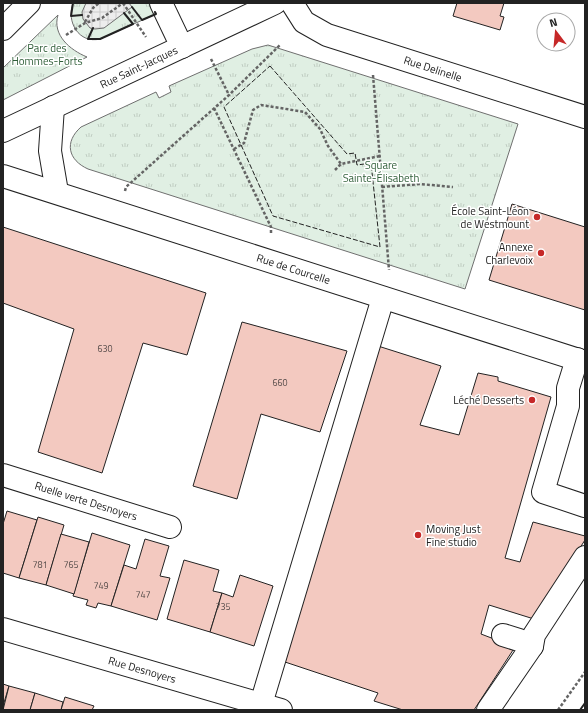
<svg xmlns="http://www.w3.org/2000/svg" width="588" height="713" font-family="'Titillium Web',sans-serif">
	<defs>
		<pattern id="park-tufts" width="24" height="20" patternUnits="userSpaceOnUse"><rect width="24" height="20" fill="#e0efe3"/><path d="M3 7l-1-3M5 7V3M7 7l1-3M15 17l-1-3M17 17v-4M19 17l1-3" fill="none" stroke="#c0cdc2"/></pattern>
		<pattern id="plaza-grid" width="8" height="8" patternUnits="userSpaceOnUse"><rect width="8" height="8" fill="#ededed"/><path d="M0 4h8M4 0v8" fill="none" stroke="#cbcbcb"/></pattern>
	</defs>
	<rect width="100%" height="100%" fill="#fff"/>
	<g fill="url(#park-tufts)" stroke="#6f6f6f">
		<path d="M73,3H151L156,14L100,39C79,44 66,22 73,3Z"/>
		<path d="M58,15C52,35 70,50 87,57L3,100V68Z"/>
		<path d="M268,45L518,124L465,289L88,169C68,160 64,142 81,127L156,92L159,98L171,92L169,86L252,49Z"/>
	</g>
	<polygon fill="url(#plaza-grid)" stroke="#6f6f6f" points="86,3 129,3 132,7 104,28 95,29 90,28 83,19 82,12"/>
	<g fill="#f3c9c0" stroke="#222">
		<polygon points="457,3 504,3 500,16 504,17 500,30 453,16"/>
		<polygon points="512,204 585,227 585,310 489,280"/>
		<polygon points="3,227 206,293 187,355 143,343 102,473 38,452 74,329 3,303"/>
		<polygon points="242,322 347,351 320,432 261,414 237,499 193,486"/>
		<polygon points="378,346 441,366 420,425 459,435 478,373 498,377 498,381 551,397 505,558 520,562 533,522 585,536 585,540 534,619 489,605 481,634 515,647 474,710 403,710 374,701 378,693 285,662"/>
		<polygon points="7,511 37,520 19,578 3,573 3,524"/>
		<polygon points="38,517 64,525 46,585 19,578"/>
		<polygon points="92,533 130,545 111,606 98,603 96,608 86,605 88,600 73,596"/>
		<polygon points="61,534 89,542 74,594 46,585"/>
		<polygon points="145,539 169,546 160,576 170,578 157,620 111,606 124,565 136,569"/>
		<polygon points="184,560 219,570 213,591 222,593 210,632 167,619"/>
		<polygon points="240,575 273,586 254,646 210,632 222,593 233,597"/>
		<polygon points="3,684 9,686 3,706"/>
		<polygon points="9,686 35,693 30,710 3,710"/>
		<polygon points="35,693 63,702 61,710 30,710"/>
		<polygon points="65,697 94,706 92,710 61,710"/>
	</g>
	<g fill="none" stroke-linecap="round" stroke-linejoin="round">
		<defs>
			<g id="minor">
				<polyline points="161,3 182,47"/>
				<path id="s1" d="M292,3L304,22L327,35L585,117"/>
				<path id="s2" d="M3,176L585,362"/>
				<polyline points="577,359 568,388 568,406 543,492 585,506"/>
				<path id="s3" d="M3,475L170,527"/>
				<path id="s4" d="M3,629L281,710"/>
				<polyline points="532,646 534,635 585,557"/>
				<polyline points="261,704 383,298"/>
				<polyline points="488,710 532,646 519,640 503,635"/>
			</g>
			<g id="major">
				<polyline points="3,29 29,3"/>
				<polyline points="53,107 50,151 57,192"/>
				<path id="s5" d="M3,131L275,3"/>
			</g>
		</defs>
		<use href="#minor" stroke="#222" stroke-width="24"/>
		<use href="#major" stroke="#222" stroke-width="24"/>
		<g stroke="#646464" stroke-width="2.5" stroke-dasharray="3 2" stroke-linecap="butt">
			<polyline points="123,3 146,37"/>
			<polyline points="85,22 93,8 99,3"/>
			<polyline points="66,35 85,23 102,18 123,3"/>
			<polyline points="211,59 229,95"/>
			<polyline points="373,75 389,270"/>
			<polyline points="214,108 271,227 271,233"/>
			<polyline points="234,149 244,143 253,110 261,105 305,112 320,129 328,146 341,164 380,156"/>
			<polyline points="335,170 341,164"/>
			<polyline points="382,187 420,184 453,187"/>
			<polyline points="125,191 126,187 229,95 280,45"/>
			<polyline points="558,710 585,672"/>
		</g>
		<use href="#minor" stroke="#fff" stroke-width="22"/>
		<use href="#major" stroke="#fff" stroke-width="22"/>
		<polygon stroke="#222" stroke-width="1" stroke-dasharray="5 2" stroke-linecap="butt" points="270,66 347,154 355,153 357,165 371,163 380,247 273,216 224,107"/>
		<g stroke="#222" stroke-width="2">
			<polyline points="73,3 71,16 82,15"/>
			<polyline points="132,7 142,20 156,14 155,12"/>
			<polyline points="93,28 88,39 100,39 133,24 124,13"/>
			<polyline points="580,710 585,703"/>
		</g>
	</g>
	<g fill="#c62828" stroke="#fff" stroke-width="1.5">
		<circle cx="537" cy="217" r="4"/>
		<circle cx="541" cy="253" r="4"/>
		<circle cx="532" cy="400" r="4"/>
		<circle cx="418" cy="535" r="4"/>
	</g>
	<g text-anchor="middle" stroke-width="3" stroke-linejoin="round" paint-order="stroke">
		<g font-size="9" fill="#564c4a">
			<text x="105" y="352">630</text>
			<text x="280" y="386">660</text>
			<text x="40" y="568">781</text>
			<text x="71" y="568">765</text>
			<text x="101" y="589">749</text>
			<text x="143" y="598">747</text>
			<text x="223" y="610">735</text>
		</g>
		<g font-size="11" fill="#2f5e38" stroke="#fff">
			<text x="47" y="52">Parc des<tspan x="47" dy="13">Hommes-Forts</tspan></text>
			<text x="381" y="169">Square<tspan x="381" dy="13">Sainte-Élisabeth</tspan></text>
		</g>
		<g font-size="11" fill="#222" stroke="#fff">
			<text dy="4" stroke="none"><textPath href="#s5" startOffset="150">Rue Saint-Jacques</textPath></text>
			<text dy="4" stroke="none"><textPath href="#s1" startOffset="160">Rue Delinelle</textPath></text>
			<text dy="4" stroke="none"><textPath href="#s2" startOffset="305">Rue de Courcelle</textPath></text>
			<text dy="4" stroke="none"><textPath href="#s3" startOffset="87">Ruelle verte Desnoyers</textPath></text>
			<text dy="4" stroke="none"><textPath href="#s4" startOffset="145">Rue Desnoyers</textPath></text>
		</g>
		<g font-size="11" fill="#222" stroke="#fff" text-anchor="end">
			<text x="529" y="215">École Saint-Léon<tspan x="529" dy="13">de Westmount</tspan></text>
			<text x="533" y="251">Annexe<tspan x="533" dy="13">Charlevoix</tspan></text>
			<text x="524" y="404">Léché Desserts</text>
			<text x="426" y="533" text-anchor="start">Moving Just<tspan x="426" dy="13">Fine studio</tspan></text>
		</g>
	</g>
	<rect width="588" height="713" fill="none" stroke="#222222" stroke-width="8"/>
	<g transform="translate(556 32) rotate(344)"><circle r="19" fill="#ffffff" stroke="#a7a7a7"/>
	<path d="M0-3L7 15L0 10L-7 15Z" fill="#c62828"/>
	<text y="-6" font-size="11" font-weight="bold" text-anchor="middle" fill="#222222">N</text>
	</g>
</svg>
